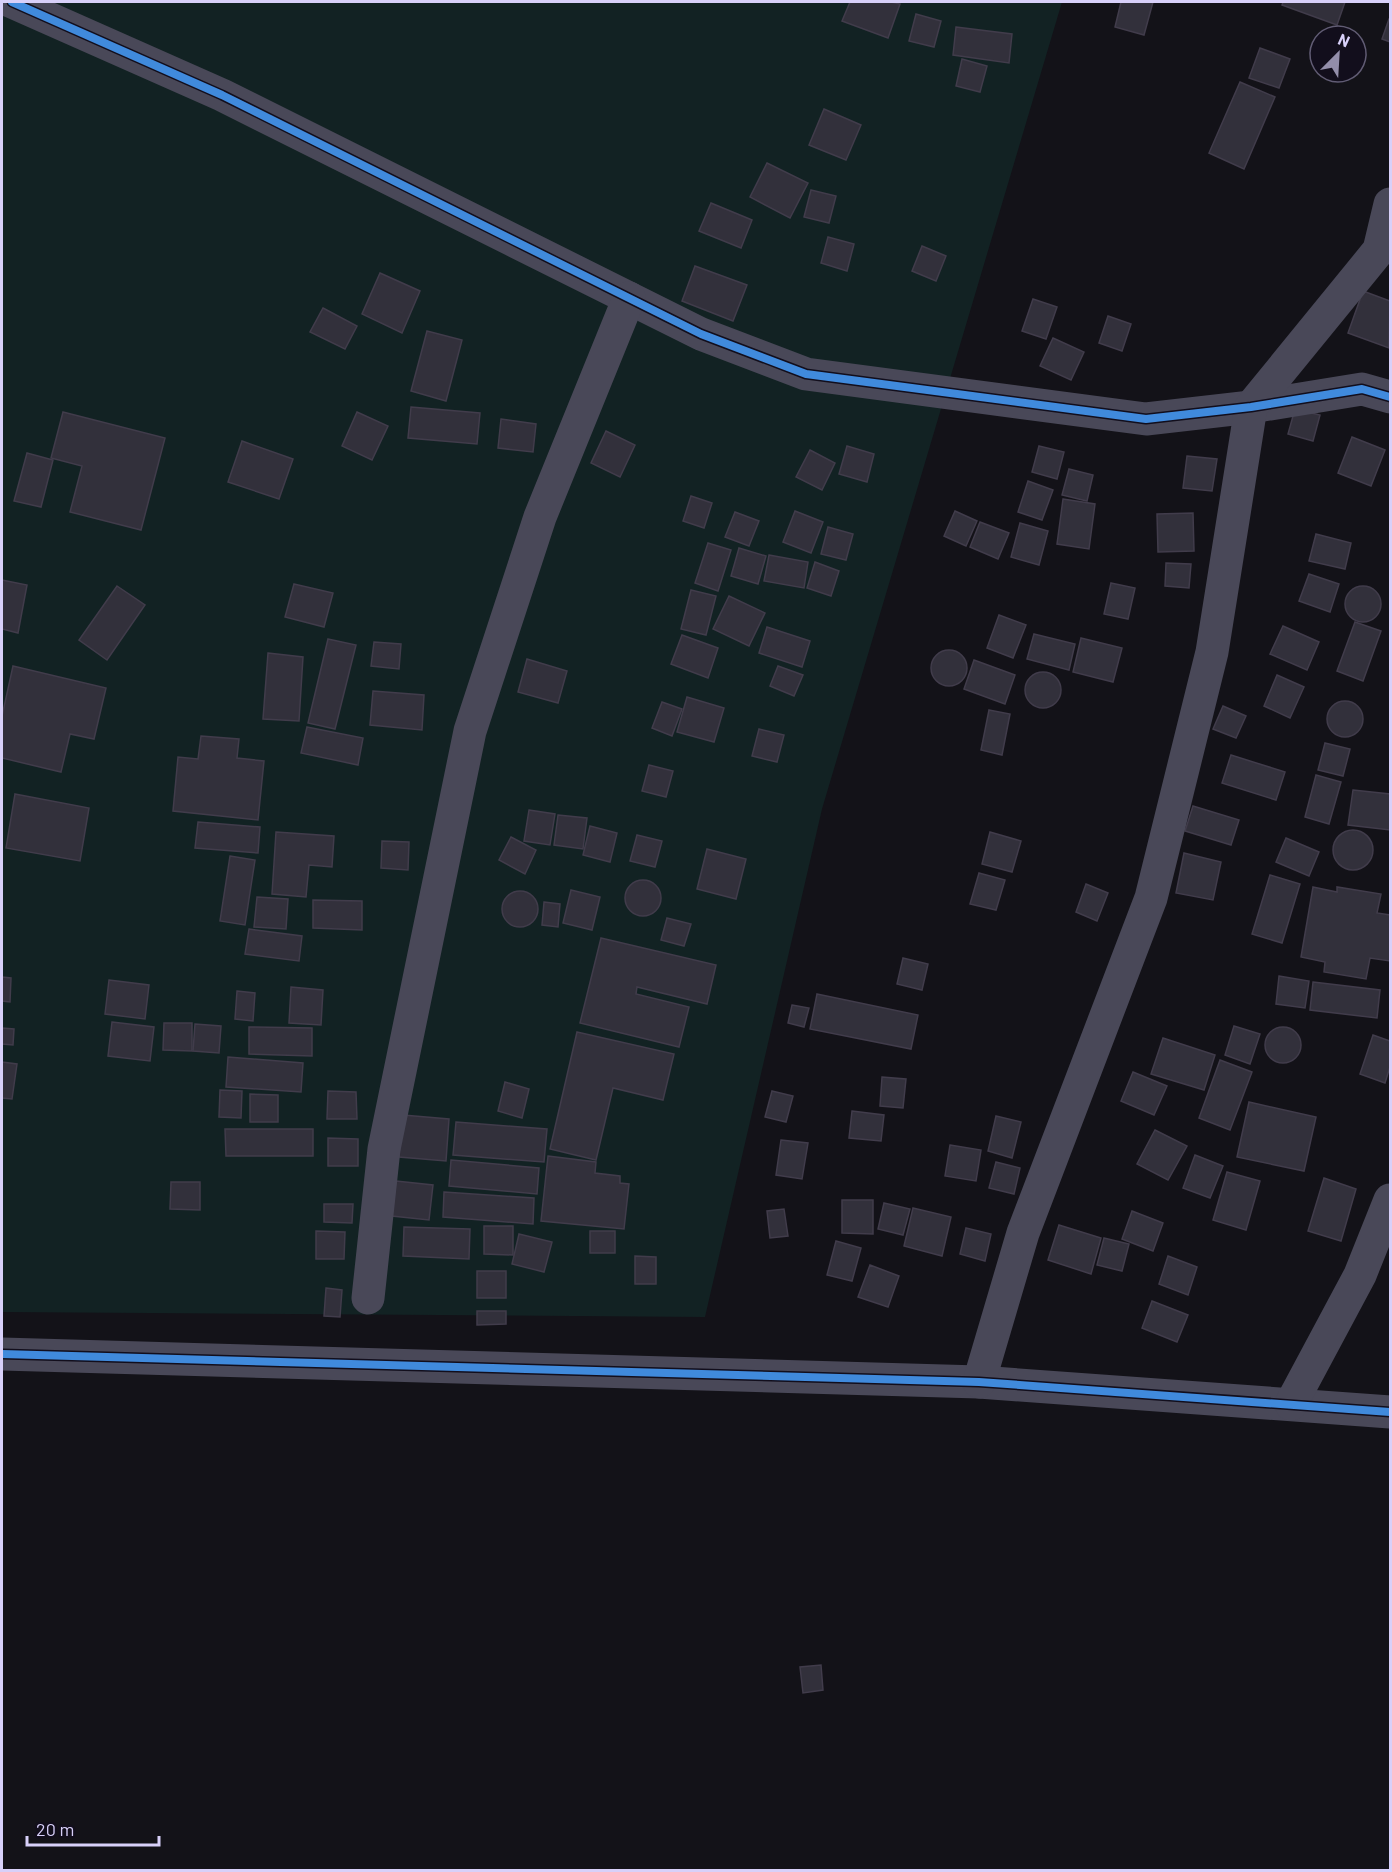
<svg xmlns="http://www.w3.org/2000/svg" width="1392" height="1872" font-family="Barlow,sans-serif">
	<rect width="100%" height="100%" fill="#131218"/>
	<polygon fill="#122223" points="7,2 1062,2 822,809 705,1317 2,1312 2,12"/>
	<g fill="#32303b" stroke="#413c4b" stroke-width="1.5">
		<polygon points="850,2 891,2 900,4 888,38 842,21"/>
		<polygon points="1121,2 1153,2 1144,35 1115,27"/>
		<polygon points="1283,2 1345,2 1337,25 1282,5"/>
		<polygon points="916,14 941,21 934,47 909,41"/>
		<polygon points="1389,19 1390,19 1390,42 1382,39"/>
		<polygon points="956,27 1012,34 1009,63 953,55"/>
		<polygon points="1260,48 1290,59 1279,88 1249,78"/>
		<polygon points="962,59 987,66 980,92 956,86"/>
		<polygon points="1240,82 1275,97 1244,169 1209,153"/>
		<polygon points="824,109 861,125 846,160 809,145"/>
		<polygon points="767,163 808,183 790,218 750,197"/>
		<polygon points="811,190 836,196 829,223 804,217"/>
		<polygon points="711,203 752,220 741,248 699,231"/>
		<polygon points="828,237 854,244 847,271 821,263"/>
		<polygon points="922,246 946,256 936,281 912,271"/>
		<polygon points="695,266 747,285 733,321 682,301"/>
		<polygon points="380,273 420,291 402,333 362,314"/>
		<polygon points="1363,291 1390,301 1389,348 1348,333"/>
		<polygon points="1033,299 1057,307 1046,339 1022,331"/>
		<polygon points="323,308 357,326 345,349 310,332"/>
		<polygon points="1108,316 1131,324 1122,351 1099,343"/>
		<polygon points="427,331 462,340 446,401 411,391"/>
		<polygon points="1053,338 1084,352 1071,380 1040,366"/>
		<polygon points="411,407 480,413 477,444 408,438"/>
		<polygon points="1295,409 1320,415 1313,441 1288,434"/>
		<polygon points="63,412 165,438 141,530 70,512 82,466 51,458"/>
		<polygon points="357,412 388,426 372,460 342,446"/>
		<polygon points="501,419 536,424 533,452 498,448"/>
		<polygon points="606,431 635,445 620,477 591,463"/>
		<polygon points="1352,437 1385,450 1371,486 1338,473"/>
		<polygon points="242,441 293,459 279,499 228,482"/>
		<polygon points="847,446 874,454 867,482 839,474"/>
		<polygon points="1039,446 1064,452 1057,479 1032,472"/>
		<polygon points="810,450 835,463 822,490 796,477"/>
		<polygon points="27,453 53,460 41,507 14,501"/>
		<polygon points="1187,456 1217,459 1212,491 1183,488"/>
		<polygon points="1069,469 1093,475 1087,501 1062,495"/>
		<polygon points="1028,481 1053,490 1042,520 1018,512"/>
		<polygon points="691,496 712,503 704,528 683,521"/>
		<polygon points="1063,499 1095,504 1089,549 1057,544"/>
		<polygon points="795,511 823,522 811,553 783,542"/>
		<polygon points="955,511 977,521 966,546 944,536"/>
		<polygon points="735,512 759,521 749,546 725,537"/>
		<polygon points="1193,513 1194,551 1158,552 1157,514"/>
		<polygon points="980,522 1009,533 998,559 970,547"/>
		<polygon points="1020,523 1048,531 1039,565 1011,557"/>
		<polygon points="828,527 853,534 846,560 821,554"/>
		<polygon points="1316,534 1351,543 1345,569 1309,561"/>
		<polygon points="708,543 731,550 718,591 695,583"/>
		<polygon points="739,548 766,556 758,584 731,576"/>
		<polygon points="769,555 808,562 804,588 764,581"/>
		<polygon points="815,562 839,571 831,596 807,588"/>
		<polygon points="1166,563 1191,564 1189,588 1165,586"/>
		<polygon points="1309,574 1339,584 1330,612 1299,601"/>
		<polygon points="2,580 27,585 18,633 2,629"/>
		<polygon points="1111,583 1135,588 1128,619 1104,614"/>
		<polygon points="294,584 333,593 324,627 285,617"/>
		<polygon points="117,586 145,605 107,660 79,640"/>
		<circle cx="1363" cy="604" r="18"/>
		<polygon points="691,590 716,596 706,635 681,629"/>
		<polygon points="729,596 765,613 749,646 713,629"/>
		<polygon points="999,615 1026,625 1013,658 987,648"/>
		<polygon points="1355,622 1381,631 1363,681 1337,671"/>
		<polygon points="1283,626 1319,642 1307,670 1270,654"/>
		<polygon points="767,627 810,641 802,667 759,653"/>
		<polygon points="1034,634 1075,644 1069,670 1027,659"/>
		<polygon points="682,635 718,648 708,678 671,664"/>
		<polygon points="1081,638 1122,648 1113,682 1073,672"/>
		<polygon points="328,639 356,645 335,729 308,723"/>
		<polygon points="374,642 401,644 399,669 371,666"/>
		<circle cx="949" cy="668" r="18"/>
		<polygon points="268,653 303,657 299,721 263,719"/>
		<polygon points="527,659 567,671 558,703 518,692"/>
		<polygon points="974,660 1015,675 1005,704 964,689"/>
		<polygon points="13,666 106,688 94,739 70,734 61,772 2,758 2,716"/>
		<polygon points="778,666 803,675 794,696 770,686"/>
		<circle cx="1043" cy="690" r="18"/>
		<polygon points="1277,675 1304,687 1290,718 1264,706"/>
		<polygon points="373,691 424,695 422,730 370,725"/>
		<polygon points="687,697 724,708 714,742 677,732"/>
		<circle cx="1345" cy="719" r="18"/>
		<polygon points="662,702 682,709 672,736 652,728"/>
		<polygon points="1223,706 1246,716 1236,738 1213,729"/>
		<polygon points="989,710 1010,714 1002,755 981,750"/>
		<polygon points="307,727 363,738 358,765 301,753"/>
		<polygon points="759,729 784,735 777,762 752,756"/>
		<polygon points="201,736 239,739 237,758 264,761 258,820 173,811 178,757 198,759"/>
		<polygon points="1325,743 1350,749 1343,776 1318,770"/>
		<polygon points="1231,755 1285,772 1276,800 1222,783"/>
		<polygon points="649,765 673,771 666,797 642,791"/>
		<polygon points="1316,775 1341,782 1329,824 1305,817"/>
		<polygon points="1353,790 1390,794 1390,830 1348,825"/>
		<polygon points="15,794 89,808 80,861 6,848"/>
		<polygon points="1193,806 1239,820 1231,845 1185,831"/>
		<polygon points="529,810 555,814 550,845 524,841"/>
		<polygon points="558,815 587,818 583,849 554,845"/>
		<polygon points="198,822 260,827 258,853 195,848"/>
		<polygon points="590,826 617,833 610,862 583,855"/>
		<circle cx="1353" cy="850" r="20"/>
		<polygon points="276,832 334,836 332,867 309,865 306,897 272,894"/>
		<polygon points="990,832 1021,841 1012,872 982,864"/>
		<polygon points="637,835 662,841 655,867 630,861"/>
		<polygon points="511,837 536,850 525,874 499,860"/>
		<polygon points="1286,838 1319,852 1309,876 1276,862"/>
		<polygon points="382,841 409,842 408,870 381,868"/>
		<polygon points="707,849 746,859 736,899 697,889"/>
		<polygon points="1184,853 1221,862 1213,900 1176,893"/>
		<polygon points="230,856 255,860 245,925 220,921"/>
		<polygon points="979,873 1005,880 996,910 970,904"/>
		<polygon points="1270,875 1300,884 1282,943 1252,934"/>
		<circle cx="643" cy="898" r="18"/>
		<polygon points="1086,884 1108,893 1097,921 1076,912"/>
		<polygon points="1313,887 1337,892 1337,887 1381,894 1377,913 1390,915 1390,961 1370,958 1366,979 1324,972 1325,962 1301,957"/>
		<polygon points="571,890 600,897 592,930 563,923"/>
		<circle cx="520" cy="909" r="18"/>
		<polygon points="257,897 288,899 286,929 254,927"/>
		<polygon points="313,900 362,901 362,930 313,928"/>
		<polygon points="544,902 560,904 558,927 542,925"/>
		<polygon points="667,918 691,924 684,946 661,940"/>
		<polygon points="249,929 302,936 299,961 245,954"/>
		<polygon points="601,938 716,965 707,1004 637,987 636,994 689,1007 679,1047 580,1023"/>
		<polygon points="903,958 928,964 922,990 897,984"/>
		<polygon points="1279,976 1309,981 1305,1008 1276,1004"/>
		<polygon points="2,977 11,978 10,1002 2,1001"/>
		<polygon points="109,980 149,985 145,1019 105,1014"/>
		<polygon points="1313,982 1380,990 1377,1018 1310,1010"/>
		<polygon points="291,987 323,990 321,1025 289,1023"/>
		<polygon points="237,991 255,993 253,1021 235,1019"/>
		<polygon points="817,994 918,1015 911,1049 810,1029"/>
		<polygon points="792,1005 809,1008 804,1027 788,1023"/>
		<polygon points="112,1022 154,1027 150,1061 108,1056"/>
		<polygon points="164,1023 192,1023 192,1051 163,1050"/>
		<polygon points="195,1024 221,1026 219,1053 193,1051"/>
		<polygon points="1234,1026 1260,1034 1250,1064 1225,1055"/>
		<polygon points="249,1027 312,1028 312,1056 249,1054"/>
		<circle cx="1283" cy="1045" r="18"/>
		<polygon points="2,1028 14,1029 13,1045 2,1044"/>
		<polygon points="577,1032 674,1054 663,1100 613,1088 596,1160 550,1149"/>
		<polygon points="1373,1035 1390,1041 1390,1067 1385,1083 1360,1074"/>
		<polygon points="1163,1038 1215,1055 1204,1090 1151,1074"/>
		<polygon points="228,1057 303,1063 301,1092 226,1087"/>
		<polygon points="1220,1060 1252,1072 1230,1130 1199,1118"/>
		<polygon points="2,1062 17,1064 12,1099 2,1098"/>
		<polygon points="1133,1072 1167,1086 1154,1115 1121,1101"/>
		<polygon points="882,1077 906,1079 903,1108 880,1106"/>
		<polygon points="505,1082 529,1089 522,1118 498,1111"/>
		<polygon points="220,1090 242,1091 241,1118 219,1117"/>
		<polygon points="328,1091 356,1092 357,1119 327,1119"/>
		<polygon points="772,1091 793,1096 786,1122 765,1117"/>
		<polygon points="250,1094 278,1095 278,1122 250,1122"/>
		<polygon points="1249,1102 1316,1117 1304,1171 1237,1157"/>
		<polygon points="852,1111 884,1115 881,1141 849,1138"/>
		<polygon points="403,1115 449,1119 446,1161 399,1157"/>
		<polygon points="996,1116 1021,1122 1012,1158 988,1151"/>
		<polygon points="456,1122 547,1129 544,1162 453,1155"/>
		<polygon points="225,1129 313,1129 313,1156 226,1156"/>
		<polygon points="1155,1130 1187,1146 1168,1180 1137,1164"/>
		<polygon points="328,1138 358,1139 358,1166 328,1166"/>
		<polygon points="781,1140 808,1143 802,1179 776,1175"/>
		<polygon points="950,1145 981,1150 976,1181 945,1176"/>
		<polygon points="1195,1155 1223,1166 1210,1198 1183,1188"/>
		<polygon points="548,1156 596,1162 595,1173 620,1176 620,1183 629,1184 624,1229 541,1221"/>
		<polygon points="451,1160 539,1168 537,1194 449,1186"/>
		<polygon points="996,1162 1020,1168 1014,1194 989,1188"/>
		<polygon points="1227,1172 1260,1181 1246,1230 1213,1220"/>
		<polygon points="1324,1178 1356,1189 1341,1241 1308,1231"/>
		<polygon points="396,1181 433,1185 429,1220 392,1216"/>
		<polygon points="171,1182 200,1182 200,1210 170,1209"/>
		<polygon points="444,1192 534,1198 533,1224 443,1217"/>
		<polygon points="842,1200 873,1200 873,1234 842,1233"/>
		<polygon points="884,1203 910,1209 903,1235 878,1229"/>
		<polygon points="324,1204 353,1204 352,1223 324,1222"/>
		<polygon points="913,1208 951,1217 942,1256 904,1246"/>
		<polygon points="784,1209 788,1236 770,1238 767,1211"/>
		<polygon points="1132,1211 1163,1223 1153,1251 1122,1239"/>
		<polygon points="1059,1225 1101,1238 1091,1274 1048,1260"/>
		<polygon points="484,1226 513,1226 513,1255 484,1254"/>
		<polygon points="404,1227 470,1229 469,1259 403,1256"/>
		<polygon points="966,1228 991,1234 985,1261 960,1254"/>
		<polygon points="316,1231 345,1232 344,1259 316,1259"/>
		<rect x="590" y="1231" width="25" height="22"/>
		<polygon points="519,1234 552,1242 544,1272 512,1264"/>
		<polygon points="1104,1238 1129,1244 1122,1271 1097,1265"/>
		<polygon points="836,1241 861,1248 852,1281 827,1275"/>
		<polygon points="635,1256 656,1257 656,1284 635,1284"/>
		<polygon points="1168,1256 1197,1267 1188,1295 1159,1284"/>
		<polygon points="870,1265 899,1276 888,1307 858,1297"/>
		<rect x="477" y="1271" width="29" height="27"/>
		<polygon points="326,1288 342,1290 340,1317 324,1316"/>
		<polygon points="1152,1301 1188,1315 1177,1342 1142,1328"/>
		<polygon points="477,1311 506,1311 506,1324 477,1325"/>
		<polygon points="821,1665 823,1690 803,1693 800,1667"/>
	</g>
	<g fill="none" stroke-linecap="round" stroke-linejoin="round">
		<g stroke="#494858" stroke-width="33">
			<polyline points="12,2 222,95 701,334 806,374 1146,419 1251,407 1362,389 1390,397"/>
			<polyline points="368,1298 384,1149 470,731 540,517 629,298"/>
			<polyline points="2,1354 979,1382 1390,1412"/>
			<polyline points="979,1382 1023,1233 1151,898 1212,652 1251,407 1379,250 1390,204"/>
			<polyline points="1291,1404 1360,1275 1390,1200"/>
		</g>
		<defs>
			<g id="cycleway">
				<polyline points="12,2 222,95 701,334 806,374 1146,419 1251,407 1362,389 1390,397"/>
				<polyline points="2,1354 979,1382 1390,1412"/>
			</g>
		</defs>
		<use href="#cycleway" stroke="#120e1c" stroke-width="11"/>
		<use href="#cycleway" stroke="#408adc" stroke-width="8"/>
	</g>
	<rect width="1392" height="1872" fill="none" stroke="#d8d0f9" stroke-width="6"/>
	<g transform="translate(1338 54) rotate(24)"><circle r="28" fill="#120e1c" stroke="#615c74" stroke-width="1.5"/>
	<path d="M0-4.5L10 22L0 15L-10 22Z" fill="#938eaa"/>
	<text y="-9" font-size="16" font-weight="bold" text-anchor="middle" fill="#d8d0f9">N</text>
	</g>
	<path d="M27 1836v9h132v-9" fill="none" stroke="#d8d0f9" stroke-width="3"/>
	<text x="36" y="1836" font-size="18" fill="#d8d0f9" stroke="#120e1c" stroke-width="4.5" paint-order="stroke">20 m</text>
</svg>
